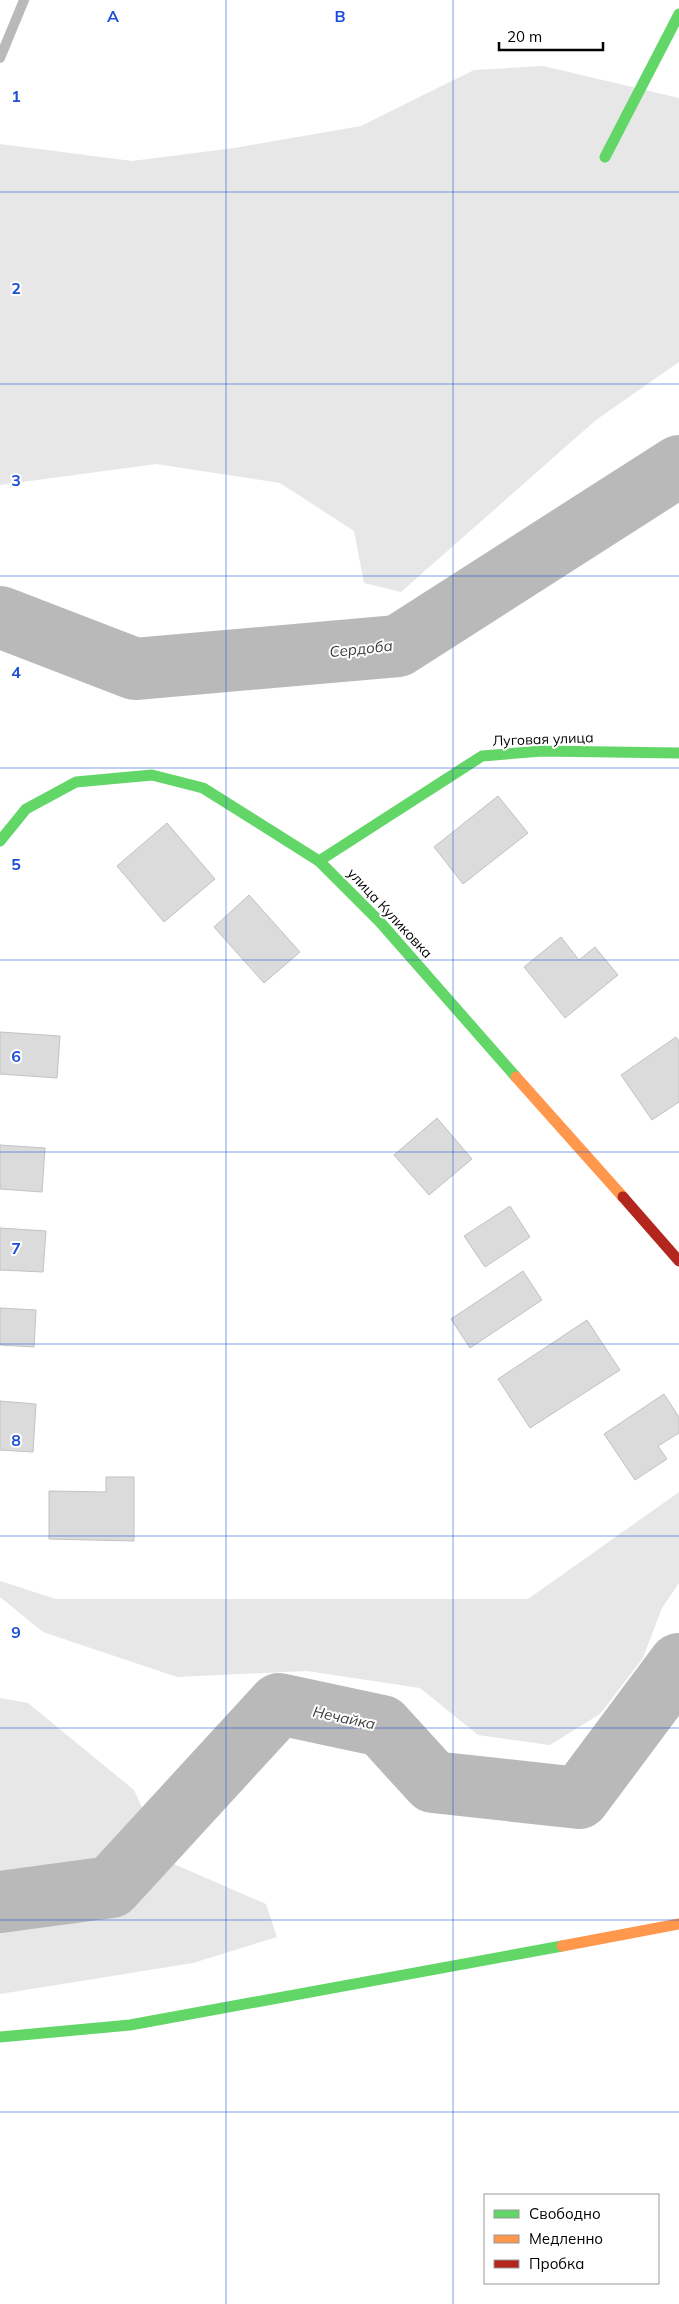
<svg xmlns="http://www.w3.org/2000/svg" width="679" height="2304" font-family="Mulish,sans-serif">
	<rect width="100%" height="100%" fill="#fff"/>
	<g fill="#e7e7e7">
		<polygon points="543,66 679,98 679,362 596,420 401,592 364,583 354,531 280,483 156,464 0,485 0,144 132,161 234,148 361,126 474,70"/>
		<polygon points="679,1492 679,1583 662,1608 643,1658 600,1714 550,1745 478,1735 420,1688 307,1671 177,1677 43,1632 0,1597 0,1581 56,1599 528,1599"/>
		<polygon points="0,1698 28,1703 134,1790 167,1861 266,1904 277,1937 193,1963 0,1994"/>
	</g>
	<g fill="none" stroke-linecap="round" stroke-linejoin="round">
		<polyline stroke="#b9b9b9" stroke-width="10" points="0,58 24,0"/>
		<g stroke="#b9b9b9" stroke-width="62">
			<polyline points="0,617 135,669 398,646 679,466"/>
			<polyline points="0,1902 111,1887 279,1704 382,1726 433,1782 579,1798 679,1664"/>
		</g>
	</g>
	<g fill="#dbdbdb" stroke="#c2c2c2">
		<polygon points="498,796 528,833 463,884 434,847"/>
		<polygon points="167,823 215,879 164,922 117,866"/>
		<polygon points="249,895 300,952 264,983 214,927"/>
		<polygon points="561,937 579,960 595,947 618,975 565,1018 524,967"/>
		<polygon points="0,1032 60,1036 57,1078 0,1074"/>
		<polygon points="676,1037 679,1041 679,1102 652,1120 621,1075"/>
		<polygon points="437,1118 472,1159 429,1195 394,1155"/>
		<polygon points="0,1145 45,1148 42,1192 0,1189"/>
		<polygon points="510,1206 530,1237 485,1267 464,1236"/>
		<polygon points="0,1228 46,1231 43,1272 0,1270"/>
		<polygon points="523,1271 542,1300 470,1348 451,1319"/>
		<polygon points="0,1308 36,1310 34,1347 0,1345"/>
		<polygon points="587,1320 620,1370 530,1428 498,1379"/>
		<polygon points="664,1394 679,1417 679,1433 658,1446 667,1459 635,1480 604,1434"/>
		<polygon points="0,1401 36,1404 33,1452 0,1450"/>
		<polygon points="106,1477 134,1477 134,1541 49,1539 49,1491 106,1492"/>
	</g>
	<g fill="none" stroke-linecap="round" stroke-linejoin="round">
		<g stroke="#63d668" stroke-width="11">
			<polyline points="605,157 679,14"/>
			<polyline points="0,841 26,809 76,782 152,775 203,788 319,861 380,922 516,1077"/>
			<polyline points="319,861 482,756 542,751 679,753"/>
			<polyline points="0,2037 130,2025 562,1946"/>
		</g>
		<g stroke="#ff974d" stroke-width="11">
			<polyline points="516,1077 623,1197"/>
			<polyline points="562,1946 679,1924"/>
		</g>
		<polyline stroke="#b3261e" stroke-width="11" points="623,1197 679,1261"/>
	</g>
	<path fill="none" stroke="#1d4ed8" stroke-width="1" stroke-opacity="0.55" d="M226,0V2304M453,0V2304M0,192H679M0,384H679M0,576H679M0,768H679M0,960H679M0,1152H679M0,1344H679M0,1536H679M0,1728H679M0,1920H679M0,2112H679"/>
	<g text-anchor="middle" stroke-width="4" stroke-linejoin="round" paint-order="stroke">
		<g font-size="14" fill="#000" stroke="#fff">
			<text transform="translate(543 739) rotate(-2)" y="5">Луговая улица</text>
			<text transform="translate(390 913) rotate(47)" y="5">улица Куликовка</text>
		</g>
		<g font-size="15" font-style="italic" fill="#3c3c3c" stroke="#fff">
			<text transform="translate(361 649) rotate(-6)" y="5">Сердоба</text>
			<text transform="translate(344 1718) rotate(12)" y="5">Нечайка</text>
		</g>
	</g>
	<g font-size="16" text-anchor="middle" font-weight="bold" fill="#1d4ed8" stroke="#fff" stroke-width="4" stroke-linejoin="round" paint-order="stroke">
		<text x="113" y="22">A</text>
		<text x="340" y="22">B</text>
		<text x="16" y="102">1</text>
		<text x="16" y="294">2</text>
		<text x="16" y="486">3</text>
		<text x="16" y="678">4</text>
		<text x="16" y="870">5</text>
		<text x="16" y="1062">6</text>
		<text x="16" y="1254">7</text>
		<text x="16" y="1446">8</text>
		<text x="16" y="1638">9</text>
	</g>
	<rect x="484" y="2194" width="175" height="90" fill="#ffffff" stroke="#999999"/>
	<rect x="494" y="2210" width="25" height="8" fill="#63d668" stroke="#999999"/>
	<text x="529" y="2219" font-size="15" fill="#000000">Свободно</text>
	<rect x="494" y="2235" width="25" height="8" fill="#ff974d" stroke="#999999"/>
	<text x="529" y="2244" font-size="15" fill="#000000">Медленно</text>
	<rect x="494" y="2260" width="25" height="8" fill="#b3261e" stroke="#999999"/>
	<text x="529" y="2269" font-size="15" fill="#000000">Пробка</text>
	<path d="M499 42v8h104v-8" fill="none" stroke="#000000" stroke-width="2.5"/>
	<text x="507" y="42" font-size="15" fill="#000000" stroke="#ffffff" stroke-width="4" paint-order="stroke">20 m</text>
</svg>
